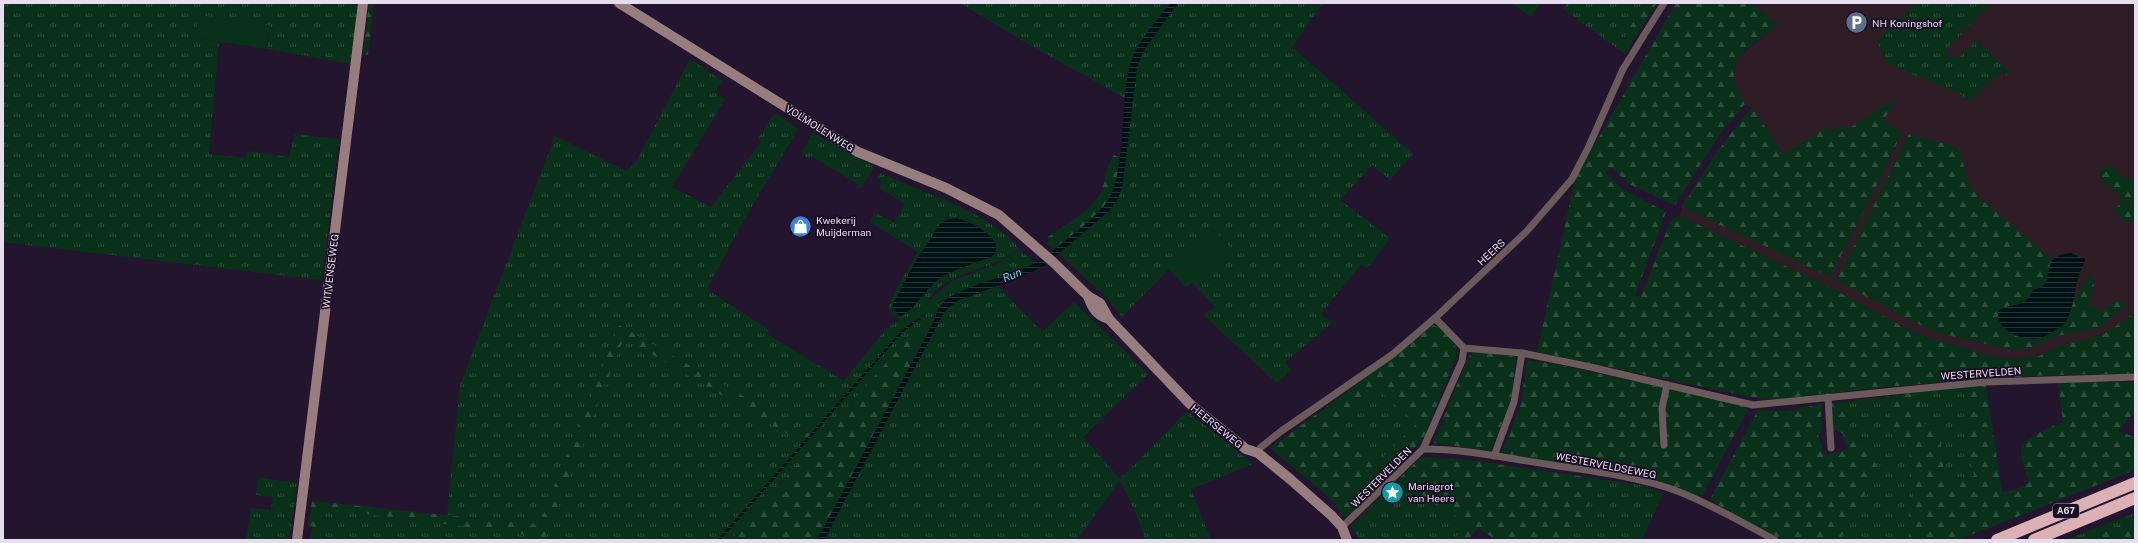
<svg xmlns="http://www.w3.org/2000/svg" width="2138" height="543" font-family="'Public Sans',sans-serif">
	<defs>
		<pattern id="grass-tufts" width="24" height="20" patternUnits="userSpaceOnUse"><rect width="24" height="20" fill="#09311a"/><path d="M3 7l-1-3M5 7V3M7 7l1-3M15 17l-1-3M17 17v-4M19 17l1-3" fill="none" stroke="#2d4e3c"/></pattern>
		<pattern id="forest-firs" width="22" height="20" patternUnits="userSpaceOnUse"><rect width="22" height="20" fill="#09311a"/><path d="M5 1l3.5 6h-7zM16 11l3.5 6h-7z" fill="#2d4e3c"/></pattern>
		<pattern id="water-rules" width="6" height="5" patternUnits="userSpaceOnUse"><rect width="6" height="5" fill="#001213"/><path d="M0 2.5h6" fill="none" stroke="#253436"/></pattern>
	</defs>
	<rect width="100%" height="100%" fill="#23152d"/>
	<polygon fill="#2e1d25" points="1751,3 2135,3 2135,315 2104,334 2060,346 2037,357 2022,359 1993,357 1933,339 1909,330 1824,284 1680,216 1683,203 1717,152 1738,124 1752,108 1745,104 1736,85 1734,75 1736,63 1742,54 1777,25"/>
	<g fill="url(#grass-tufts)" fill-rule="evenodd">
		<polygon points="3,3 359,3 352,64 267,49 270,26 199,15 195,38 219,42 209,154 246,158 247,151 289,157 295,134 339,139 322,280 3,242"/>
		<path d="M960,3H1170C1144,39 1130,51 1125,98L1028,44Z"/>
		<polygon points="1178,3 1323,3 1292,47 1413,154 1390,180 1372,165 1340,200 1390,238 1368,268 1361,264 1321,314 1332,323 1285,362 1291,370 1277,383 1203,315 1215,307 1192,282 1230,248 1213,229 1169,269 1122,317 1105,296 1059,254 1109,211 1121,192 1137,68 1144,50"/>
		<polygon points="1567,3 1645,3 1625,36 1632,42 1625,54 1563,9"/>
		<path d="M1916,3H1991L1945,51L1952,58L1954,55L1958,59L1977,40L2009,72L2007,76L2001,71L1969,102L1959,93L1894,67C1881,59 1881,53 1878,39Z"/>
		<path d="M690,59L723,81L715,92L725,99L672,187L711,207L761,142L758,138L775,113L798,129L741,225L707,289L769,330L767,334L844,381L885,330L900,319L892,315L888,307L899,283L918,252L870,222L875,213L894,222L905,204L879,188L882,182L877,179L880,173C921,192 991,213 1019,248C996,272 940,271 927,303L950,282L999,263L1019,250L1036,263L951,297L932,323L930,329L923,341L917,338H908L731,540H310L316,505L539,530L620,330L809,440L901,334L929,310L903,329L811,435L619,326L539,525L447,515L460,385L555,136L626,171L636,162ZM968,221C979,228 1008,242 991,257L951,272L938,279L910,311L892,306L914,264L940,224Z"/>
		<polygon points="813,133 874,167 861,188 857,188 859,185 811,156 809,159 802,155 802,152"/>
		<polygon points="998,286 1042,332 1074,302 1148,374 1083,437 1120,479 1187,411 1253,464 1191,489 1211,540 1145,540 1135,511 1120,480 1077,540 825,539 945,311 957,301"/>
		<polygon points="1965,387 1967,429 1974,476 1945,483 1940,432 1937,426 1922,424 1919,392"/>
		<polygon points="1377,389 1414,421 1415,425 1381,459 1377,460 1336,425 1339,421"/>
		<polygon points="1889,396 1892,434 1908,438 1914,500 1909,507 1909,540 1840,540 1878,470 1860,441 1850,437 1846,402"/>
		<polygon points="261,478 297,483 289,540 246,540 251,508 271,510 273,497 256,495 257,480"/>
		<polygon points="1601,479 1646,486 1663,494 1642,540 1571,540"/>
		<polygon points="1403,486 1468,523 1454,540 1359,540 1356,535"/>
		<polygon points="2135,513 2135,519 2085,540 2065,540"/>
	</g>
	<g fill="url(#forest-firs)" fill-rule="evenodd">
		<polygon points="369,3 374,3 368,55 363,54"/>
		<polygon points="1645,3 1657,3 1632,42 1624,37"/>
		<path d="M1676,3H1751L1778,25C1762,38 1734,52 1734,75C1734,85 1741,95 1745,104L1722,131L1675,205H1674L1629,184L1612,168L1605,172L1621,188L1666,212L1635,295L1641,297L1670,222L1674,217L1680,216L1824,284L1909,330L1933,339L1993,357L2022,359L2037,357L2059,346L2104,334L2135,313V374C2016,373 1897,385 1779,399L1756,398L1537,352L1575,179Z"/>
		<polygon points="1898,97 1883,121 1902,132 1874,191 1830,277 1682,207 1717,152 1738,124 1752,108 1784,154 1827,127 1830,132 1842,125 1846,130"/>
		<path d="M1909,134L1953,146L1959,150L1969,183L1977,196L2053,260C2048,267 2048,283 2043,287C2040,288 2036,289 2033,290C2027,306 2020,304 2005,307L2016,336L2030,339L2042,338L2068,313L2090,272L2094,284L2088,305L2103,312L2115,300L2127,304L2097,329L2056,336L2029,349L2012,350L1939,333L1916,323L1839,282L1837,280L1839,276Z"/>
		<path d="M1114,155L1119,157C1118,167 1118,178 1115,187C1106,214 1074,232 1054,249L1047,244L1048,237C1065,225 1087,213 1099,196C1107,183 1104,167 1114,155Z"/>
		<polygon points="2109,164 2121,176 2135,182 2135,222 2123,220 2114,210 2123,200 2098,175"/>
		<polygon points="619,325 811,435 803,443 624,338 545,537 322,508 320,527 308,526 312,501 539,525"/>
		<path d="M1434,325C1444,329 1454,342 1458,352L1424,438L1345,518L1331,499L1270,448L1340,397ZM1377,389L1414,421L1415,425L1381,459L1377,460L1336,425L1339,421Z"/>
		<polygon points="908,338 917,338 923,341 817,540 731,540"/>
		<polygon points="1477,350 1516,357 1510,405 1490,451 1433,443 1469,356"/>
		<polygon points="1527,360 1555,364 1746,406 1747,411 1703,494 1697,497 1648,479 1616,471 1501,454 1521,404"/>
		<path d="M2058,382H2135V412L2118,431L2135,437V470L1958,540H1909V506L1914,500L1908,439L1892,434L1889,396L1919,392L1922,424L1937,426L1940,432L1945,483L1974,476L1967,429L1965,387L1986,385L2002,492L2016,490L2029,483C2027,473 2021,462 2021,452C2020,438 2052,427 2063,422Z"/>
		<path d="M1846,402L1850,437C1869,444 1870,452 1878,470L1840,540H1783L1716,504L1710,499L1758,410L1787,411L1821,404L1822,430L1818,434L1824,455L1847,449L1843,434L1834,430L1832,403Z"/>
		<polygon points="1421,457 1461,459 1601,479 1571,540 1496,540 1478,528 1468,540 1454,540 1467,523 1404,486 1356,535 1351,526"/>
		<polygon points="2135,519 2135,540 2085,540"/>
	</g>
	<g fill="#09311a">
		<polygon points="1511,3 1541,3 1531,17"/>
		<polygon points="199,15 270,26 267,49 195,38"/>
		<polygon points="1213,229 1230,248 1186,288 1169,269"/>
	</g>
	<g fill="url(#water-rules)">
		<path d="M1170,3H1178L1144,50L1137,68L1123,183L1118,199L1109,211L1044,266L1026,275L957,301L945,311L934,331L824,540H817L930,329C935,321 936,310 943,302C958,288 1005,276 1027,267C1045,260 1094,219 1106,203C1128,175 1119,98 1131,61C1138,40 1157,21 1170,3Z"/>
		<path d="M957,218C970,222 1010,240 991,257C974,263 954,269 939,279C925,289 917,306 902,316L897,315L892,306L914,264L940,224L946,220Z"/>
		<path d="M2071,253L2085,259V262C2073,281 2076,307 2065,323C2061,328 2052,332 2047,335C2036,341 2022,339 2011,333C2002,328 1998,322 1998,311C2014,301 2025,310 2033,290C2036,289 2040,288 2042,287C2054,279 2039,255 2071,253Z"/>
		<polygon points="930,311 901,334 721,540 717,540 903,329"/>
	</g>
	<g fill="none" stroke-linecap="round" stroke-linejoin="round">
		<g stroke="#6a5a5b" stroke-width="7">
			<polyline points="1435,318 1464,348 1522,353 1586,366 1753,405 1986,382 2135,377"/>
			<polyline points="1828,397 1831,448"/>
			<polyline points="1664,445 1662,408 1667,385"/>
			<path d="M1423,449C1464,449 1506,458 1546,464C1589,471 1636,476 1677,491C1711,504 1743,523 1775,540"/>
			<polyline points="1258,453 1260,448 1280,432 1393,354 1435,318 1527,231 1572,179 1589,146 1623,69 1664,3"/>
			<polyline points="1494,456 1514,402 1522,353"/>
			<polyline points="1342,527 1423,449 1462,361 1464,348"/>
		</g>
		<g stroke="#987d7f" stroke-width="10">
			<polyline points="619,3 858,152 946,188 999,215 1053,262 1088,296 1100,303 1109,319 1190,404 1246,449 1258,453 1290,479 1332,516 1342,527 1347,540"/>
			<path d="M1088,296C1092,308 1097,316 1109,319"/>
			<polyline points="297,540 363,3"/>
		</g>
		<g stroke="#dbb1b5" stroke-width="12">
			<polyline points="1997,540 2135,483"/>
			<polyline points="2034,540 2135,498"/>
		</g>
	</g>
	<defs>
		<symbol id="parking-disc" viewBox="-11 -11 22 22"><circle r="9.5" fill="#5c6f8a" stroke="#190c23"/><path d="M-3.5-5.5H1a3.5 3.5 0 0 1 0 7H-1V5.5H-3.5ZM-1-3.4V-.6H.8a1.4 1.4 0 0 0 0-2.8Z" fill="#fff"/></symbol>
		<symbol id="shop-disc" viewBox="-11 -11 22 22"><circle r="9.5" fill="#3f7fe0" stroke="#190c23"/><path d="M-5-2.5h2.3a2.7 3.5 0 0 1 5.4 0H5L5.5 6h-11ZM-1.5-2.5h3a1.5 2.3 0 0 0-3 0Z" fill="#fff"/></symbol>
		<symbol id="sight-disc" viewBox="-11 -11 22 22"><circle r="9.5" fill="#0f9aa8" stroke="#190c23"/><path d="M0-6L1.8-2.2L6-1.7L2.9 1.2L3.7 5.4L0 3.3L-3.7 5.4L-2.9 1.2L-6-1.7L-1.8-2.2Z" fill="#fff"/></symbol>
	</defs>
	<g fill-rule="evenodd">
		<use href="#parking-disc" x="1844" y="10" width="25" height="25"/>
		<use href="#shop-disc" x="788" y="214" width="25" height="25"/>
		<use href="#sight-disc" x="1380" y="480" width="25" height="25"/>
	</g>
	<g text-anchor="middle" stroke-width="3.5" stroke-linejoin="round" paint-order="stroke">
		<rect fill="#190c23" stroke="#a89eb1" stroke-width="1" x="2053" y="504" width="26" height="14" rx="3"/>
		<g font-size="9" font-weight="bold" fill="#e6ddee">
			<text x="2066" y="514">A67</text>
		</g>
		<g font-size="10" fill="#e6ddee" stroke="#190c23" text-anchor="start">
			<text x="1872" y="27">NH Koningshof</text>
			<text x="816" y="224">Kwekerij<tspan x="816" dy="12">Muijderman</tspan></text>
			<text x="1408" y="490">Mariagrot<tspan x="1408" dy="12">van Heers</tspan></text>
		</g>
		<g font-size="10" fill="#e6ddee" stroke="#190c23">
			<text transform="translate(820 128) rotate(32)" y="4">VOLMOLENWEG</text>
			<text transform="translate(1491 252) rotate(-43)" y="4">HEERS</text>
			<text transform="translate(330 271) rotate(-83)" y="4">WITVENSEWEG</text>
			<text transform="translate(1981 373) rotate(-4)" y="4">WESTERVELDEN</text>
			<text transform="translate(1217 426) rotate(39)" y="4">HEERSEWEG</text>
			<text transform="translate(1606 465) rotate(11)" y="4">WESTERVELDSEWEG</text>
			<text transform="translate(1381 477) rotate(-45)" y="4">WESTERVELDEN</text>
		</g>
		<g font-size="11" font-style="italic" fill="#64dbdf" stroke="#190c23">
			<text transform="translate(1012 275) rotate(-22)" y="4">Run</text>
		</g>
	</g>
	<rect width="2138" height="543" fill="none" stroke="#e6ddee" stroke-width="8"/>
</svg>
